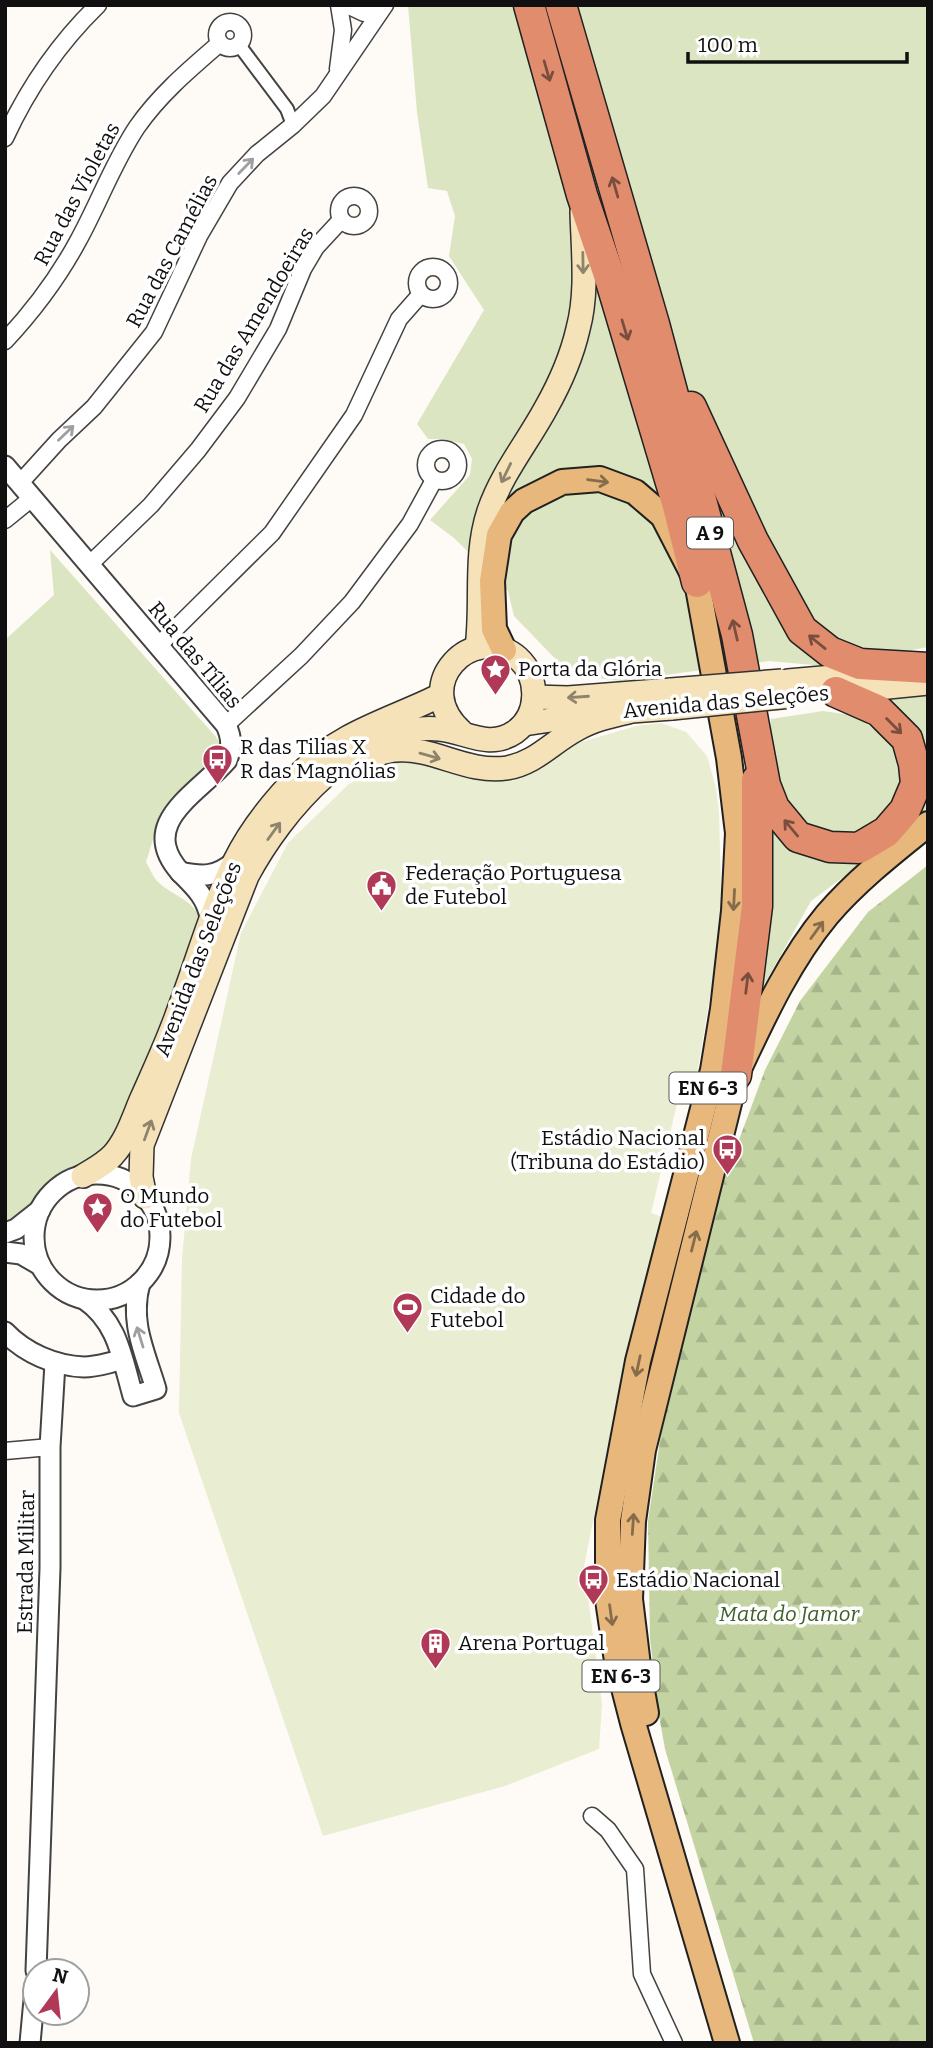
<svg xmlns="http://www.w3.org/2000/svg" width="933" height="2048" font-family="Bitter,serif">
	<defs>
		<pattern id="forest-firs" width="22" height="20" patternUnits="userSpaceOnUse" patternTransform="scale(1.75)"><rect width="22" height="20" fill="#c3d4a2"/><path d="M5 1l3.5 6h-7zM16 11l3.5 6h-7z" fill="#a6b58a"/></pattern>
	</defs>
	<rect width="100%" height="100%" fill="#fefaf5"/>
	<g fill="#dbe5c1">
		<polygon points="408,5 928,5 928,647 825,666 769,661 620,681 570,674 514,616 508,591 454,538 430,520 470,475 472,459 464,444 442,439 428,439 417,424 484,310 449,256 455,216 447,191 428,188 417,112"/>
		<path d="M50,550L216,737L222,748L215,764L160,817L146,862C150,869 153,877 158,882C173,896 196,901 201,921L109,1150L63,1171L43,1191L28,1213L5,1229V640L54,595Z"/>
		<polygon points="928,690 928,814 811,901 759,994 767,824 857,858 927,758 920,730 883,698"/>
		<polygon points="823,711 858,716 897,749 903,781 894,813 864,832 834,832 794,820 775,783 769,735 771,719"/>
	</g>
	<polygon fill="url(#forest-firs)" points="928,865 928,2043 754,2043 665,1749 658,1710 650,1638 648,1521 661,1434 718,1196 765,1070 800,1001 868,912"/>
	<polygon fill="#e9edd2" points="661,723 686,732 707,756 716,788 719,813 722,925 694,1091 681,1087 651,1213 662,1217 615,1411 584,1566 602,1704 599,1749 505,1786 323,1836 179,1413 182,1259 191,1159 241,933 288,843 349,784 400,755 501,759 561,748 636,726"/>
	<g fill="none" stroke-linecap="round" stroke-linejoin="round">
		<defs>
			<polyline id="pedestrian" points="239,45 287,109 293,125"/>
			<g id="minor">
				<polyline points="347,5 364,13 379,13"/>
				<circle cx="230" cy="35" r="13"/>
				<polyline points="338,69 343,30 339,5"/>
				<path d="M5,138C28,88 59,43 98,5"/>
				<circle cx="354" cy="211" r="15"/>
				<circle cx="433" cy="283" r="16"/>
				<path d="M5,341C34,310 58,278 78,241C99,203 113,163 137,127C160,94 190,69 220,43"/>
				<circle cx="442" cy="465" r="16"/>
				<polyline points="20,483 59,440 94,407 154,332 199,236 230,183 257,154 293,125 323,96 385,5"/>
				<polyline points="5,520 32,498"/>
				<polyline points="89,565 151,505 198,450 237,398 278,329 303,269 316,247 341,220"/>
				<polyline points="158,646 272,533 354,415 399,319 421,294"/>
				<polyline points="226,725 301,656 352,602 410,524 434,480"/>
				<polyline points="5,1451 50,1447"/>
				<polyline points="592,1816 608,1830 635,1869 642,1974 674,2043"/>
			</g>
			<g id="tertiary">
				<path d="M5,466L226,725C232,738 232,747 227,760C197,795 136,823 181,873C195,887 206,897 210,917"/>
				<path d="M180,872C203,877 216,877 234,862"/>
				<circle cx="97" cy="1237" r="63"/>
				<polyline points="5,1233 16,1229 40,1210"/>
				<polyline points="5,1252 21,1254 40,1265"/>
				<path d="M84,1299C118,1322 122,1358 133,1396L156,1389C145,1352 129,1322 140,1283"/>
				<path d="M5,1332C25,1353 55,1366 84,1367C97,1367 110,1362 122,1360"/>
				<polyline points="36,1971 50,1568 50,1447 55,1363"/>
				<polyline points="30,2043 35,1989"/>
			</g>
			<g id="secondary">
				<path d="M477,648C483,602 474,556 489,511C502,473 527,443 546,408C559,385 572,355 578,329C588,292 583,250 582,212"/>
				<polyline points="788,681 879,673"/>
				<polyline points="858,690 928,683"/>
				<polyline points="534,697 568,698 671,690"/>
				<polyline points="524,724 591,714 672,708"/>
				<path d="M370,757C378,754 388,750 396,750C434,747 467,774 507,768C536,763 552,742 577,729C593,720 610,716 628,712"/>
				<path d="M83,1176C93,1170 105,1164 113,1155C127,1140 134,1116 142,1098C154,1071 167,1043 177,1015C197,963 211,911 235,861C251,828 276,798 302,772C340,732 393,719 441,695"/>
				<path d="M145,1197L141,1177L142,1145L247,876C281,812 356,722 439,729C465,731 489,750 515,732C539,715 540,678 518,658C474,620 407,685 463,733"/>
			</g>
			<g id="primary">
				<polyline points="504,650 494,629 492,581 499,535 512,512 524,501 562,482 600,479 635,492 663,516 697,582 729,758 738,833 734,911 723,1009 713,1070 638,1361 608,1520 608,1600 617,1661 633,1723 727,2043"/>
				<path d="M646,1713L639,1674L630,1599L633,1521L643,1450L736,1075C762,1020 788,962 827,915C856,881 893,852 928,824"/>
			</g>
			<g id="motorway">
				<polyline points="529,5 582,195 610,278 678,506 697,582"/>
				<polyline points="561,5 654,324 737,635 765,785 774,808 798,837 830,847 859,848 886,832 905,810 916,784 914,764 907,739 879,711 836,692"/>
				<polyline points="691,407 753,541 802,630 830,652 860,664 928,668"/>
				<polyline points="736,1075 757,906 757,780"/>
			</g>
		</defs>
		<use href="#pedestrian" stroke="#434343" stroke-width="16"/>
		<use href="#minor" stroke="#434343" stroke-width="19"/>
		<use href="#tertiary" stroke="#434343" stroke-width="23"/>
		<use href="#secondary" stroke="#323232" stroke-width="26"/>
		<use href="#primary" stroke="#212121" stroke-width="28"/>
		<use href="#motorway" stroke="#212121" stroke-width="33"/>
		<use href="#pedestrian" stroke="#fff" stroke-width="12"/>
		<use href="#minor" stroke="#fff" stroke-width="16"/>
		<use href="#tertiary" stroke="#fff" stroke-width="19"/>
		<use href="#secondary" stroke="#f5e2b8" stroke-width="23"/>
		<use href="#primary" stroke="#e7b77b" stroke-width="24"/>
		<use href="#motorway" stroke="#e28c6e" stroke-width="30"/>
		<defs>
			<g id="secondary-bridge">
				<polyline points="671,690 782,681"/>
				<polyline points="672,708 791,696"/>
			</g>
		</defs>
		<use href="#secondary-bridge" stroke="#323232" stroke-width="26" stroke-linecap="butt"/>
		<use href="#secondary-bridge" stroke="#f5e2b8" stroke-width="23"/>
	</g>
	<defs><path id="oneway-shaft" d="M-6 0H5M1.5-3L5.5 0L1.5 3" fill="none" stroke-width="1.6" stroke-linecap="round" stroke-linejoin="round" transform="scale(1.75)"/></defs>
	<g stroke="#794e3f">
		<use href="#oneway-shaft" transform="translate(547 71) rotate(74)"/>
		<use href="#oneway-shaft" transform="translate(615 187) rotate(-106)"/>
		<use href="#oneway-shaft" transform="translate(625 330) rotate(73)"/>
		<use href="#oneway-shaft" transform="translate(735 630) rotate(-103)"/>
		<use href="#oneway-shaft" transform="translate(817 642) rotate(-141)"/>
		<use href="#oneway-shaft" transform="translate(894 726) rotate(45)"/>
		<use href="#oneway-shaft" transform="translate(791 828) rotate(-130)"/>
		<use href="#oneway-shaft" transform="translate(747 983) rotate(-83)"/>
	</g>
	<g stroke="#9f9f9f">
		<use href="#oneway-shaft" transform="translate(246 166) rotate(-46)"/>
		<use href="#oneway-shaft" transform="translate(66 433) rotate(-44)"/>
		<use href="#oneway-shaft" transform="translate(140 1337) rotate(-107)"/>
	</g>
	<g stroke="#8e846c">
		<use href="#oneway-shaft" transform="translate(583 263) rotate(89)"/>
		<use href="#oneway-shaft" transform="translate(506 473) rotate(116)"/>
		<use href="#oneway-shaft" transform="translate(578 697) rotate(176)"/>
		<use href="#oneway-shaft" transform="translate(430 756) rotate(16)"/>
		<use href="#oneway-shaft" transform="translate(274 831) rotate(-54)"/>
		<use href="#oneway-shaft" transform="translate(148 1130) rotate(-70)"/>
	</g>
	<g stroke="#866c4b">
		<use href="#oneway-shaft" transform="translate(598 481) rotate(7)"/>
		<use href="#oneway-shaft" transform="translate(734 900) rotate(93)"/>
		<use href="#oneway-shaft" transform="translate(817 930) rotate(-54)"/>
		<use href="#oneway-shaft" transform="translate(694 1241) rotate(-76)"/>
		<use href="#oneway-shaft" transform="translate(638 1366) rotate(102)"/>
		<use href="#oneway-shaft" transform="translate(633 1524) rotate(-86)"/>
		<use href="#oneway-shaft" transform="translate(611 1615) rotate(82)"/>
	</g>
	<defs>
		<symbol id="sight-pin" viewBox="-11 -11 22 30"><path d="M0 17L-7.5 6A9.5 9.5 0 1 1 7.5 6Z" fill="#af3956" stroke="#fff"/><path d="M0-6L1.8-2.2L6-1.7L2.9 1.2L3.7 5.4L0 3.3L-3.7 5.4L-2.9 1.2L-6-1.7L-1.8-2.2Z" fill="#fff"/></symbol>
		<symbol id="bus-pin" viewBox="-11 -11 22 30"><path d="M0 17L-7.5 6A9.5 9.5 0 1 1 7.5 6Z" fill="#af3956" stroke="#fff"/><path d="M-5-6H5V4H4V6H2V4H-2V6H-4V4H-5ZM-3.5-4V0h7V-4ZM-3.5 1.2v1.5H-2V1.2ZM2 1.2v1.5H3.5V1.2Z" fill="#fff"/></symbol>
		<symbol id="civic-pin" viewBox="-11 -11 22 30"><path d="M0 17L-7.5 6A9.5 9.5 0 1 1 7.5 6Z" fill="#af3956" stroke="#fff"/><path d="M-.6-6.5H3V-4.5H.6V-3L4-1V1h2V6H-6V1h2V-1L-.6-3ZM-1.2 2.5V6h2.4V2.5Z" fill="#fff"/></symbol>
		<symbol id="stadium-pin" viewBox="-11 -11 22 30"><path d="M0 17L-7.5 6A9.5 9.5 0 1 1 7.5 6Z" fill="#af3956" stroke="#fff"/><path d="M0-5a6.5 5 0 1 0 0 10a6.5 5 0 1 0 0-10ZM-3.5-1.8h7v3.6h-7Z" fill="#fff"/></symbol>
		<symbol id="building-pin" viewBox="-11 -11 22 30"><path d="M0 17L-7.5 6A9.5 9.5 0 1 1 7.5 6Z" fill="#af3956" stroke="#fff"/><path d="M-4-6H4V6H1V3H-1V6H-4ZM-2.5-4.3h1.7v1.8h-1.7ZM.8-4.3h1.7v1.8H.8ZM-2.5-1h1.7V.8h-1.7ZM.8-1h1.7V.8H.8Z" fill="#fff"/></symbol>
	</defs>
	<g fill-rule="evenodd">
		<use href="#sight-pin" x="478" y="652" width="35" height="47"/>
		<use href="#bus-pin" x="200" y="742" width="35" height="47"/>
		<use href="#civic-pin" x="364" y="868" width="35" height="47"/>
		<use href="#bus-pin" x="710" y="1132" width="35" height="47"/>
		<use href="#sight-pin" x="80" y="1190" width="35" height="47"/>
		<use href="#stadium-pin" x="390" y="1290" width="35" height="47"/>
		<use href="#bus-pin" x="576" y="1562" width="35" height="47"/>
		<use href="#building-pin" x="418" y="1626" width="35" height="47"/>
	</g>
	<g text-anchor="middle" stroke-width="7" stroke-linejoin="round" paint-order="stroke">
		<g fill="#fff" stroke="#585858" stroke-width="2">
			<rect x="687" y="517.5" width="46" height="31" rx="5"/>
			<rect x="669.5" y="1072.5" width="77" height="31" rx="5"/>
			<rect x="582.5" y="1660.5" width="77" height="31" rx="5"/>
		</g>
		<g font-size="19" font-weight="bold" fill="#101010">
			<text x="710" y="540">A 9</text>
			<text x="708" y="1095">EN 6-3</text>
			<text x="621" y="1683">EN 6-3</text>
		</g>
		<g font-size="21" fill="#101010" stroke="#fff">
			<text transform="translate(77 194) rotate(-62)" y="7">Rua das Violetas</text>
			<text transform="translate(172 251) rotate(-62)" y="7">Rua das Camélias</text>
			<text transform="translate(254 320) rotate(-59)" y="7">Rua das Amendoeiras</text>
			<text transform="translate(195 655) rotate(50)" y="7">Rua das Tílias</text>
			<text transform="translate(726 702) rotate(-5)" y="7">Avenida das Seleções</text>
			<text transform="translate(198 959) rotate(-69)" y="7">Avenida das Seleções</text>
			<text transform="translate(26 1562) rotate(-89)" y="7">Estrada Militar</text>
		</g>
		<g font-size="21" fill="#101010" stroke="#fff" text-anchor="start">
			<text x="518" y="676">Porta da Glória</text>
			<text x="240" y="754">R das Tilias X<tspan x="240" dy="24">R das Magnólias</tspan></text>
			<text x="405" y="880">Federação Portuguesa<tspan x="405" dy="24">de Futebol</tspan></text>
			<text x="705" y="1145" text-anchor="end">Estádio Nacional<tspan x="705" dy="24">(Tribuna do Estádio)</tspan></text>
			<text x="120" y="1203">O Mundo<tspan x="120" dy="24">do Futebol</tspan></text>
			<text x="430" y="1303">Cidade do<tspan x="430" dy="24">Futebol</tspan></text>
			<text x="616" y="1587">Estádio Nacional</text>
			<text x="458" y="1650">Arena Portugal</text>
		</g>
		<g font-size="21" font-style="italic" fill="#3f6028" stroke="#fff">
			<text x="789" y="1621">Mata do Jamor</text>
		</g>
	</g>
	<rect width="933" height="2048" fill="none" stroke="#101010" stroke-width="14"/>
	<g transform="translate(56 1992) rotate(15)"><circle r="33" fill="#ffffff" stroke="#9f9f9f" stroke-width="2"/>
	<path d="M0-5L12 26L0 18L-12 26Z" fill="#af3956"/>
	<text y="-10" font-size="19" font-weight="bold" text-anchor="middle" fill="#101010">N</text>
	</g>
	<path d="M688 52v10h219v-10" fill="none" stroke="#101010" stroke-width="3.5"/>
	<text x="698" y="52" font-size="21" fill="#101010" stroke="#ffffff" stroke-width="5" paint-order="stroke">100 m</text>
</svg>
